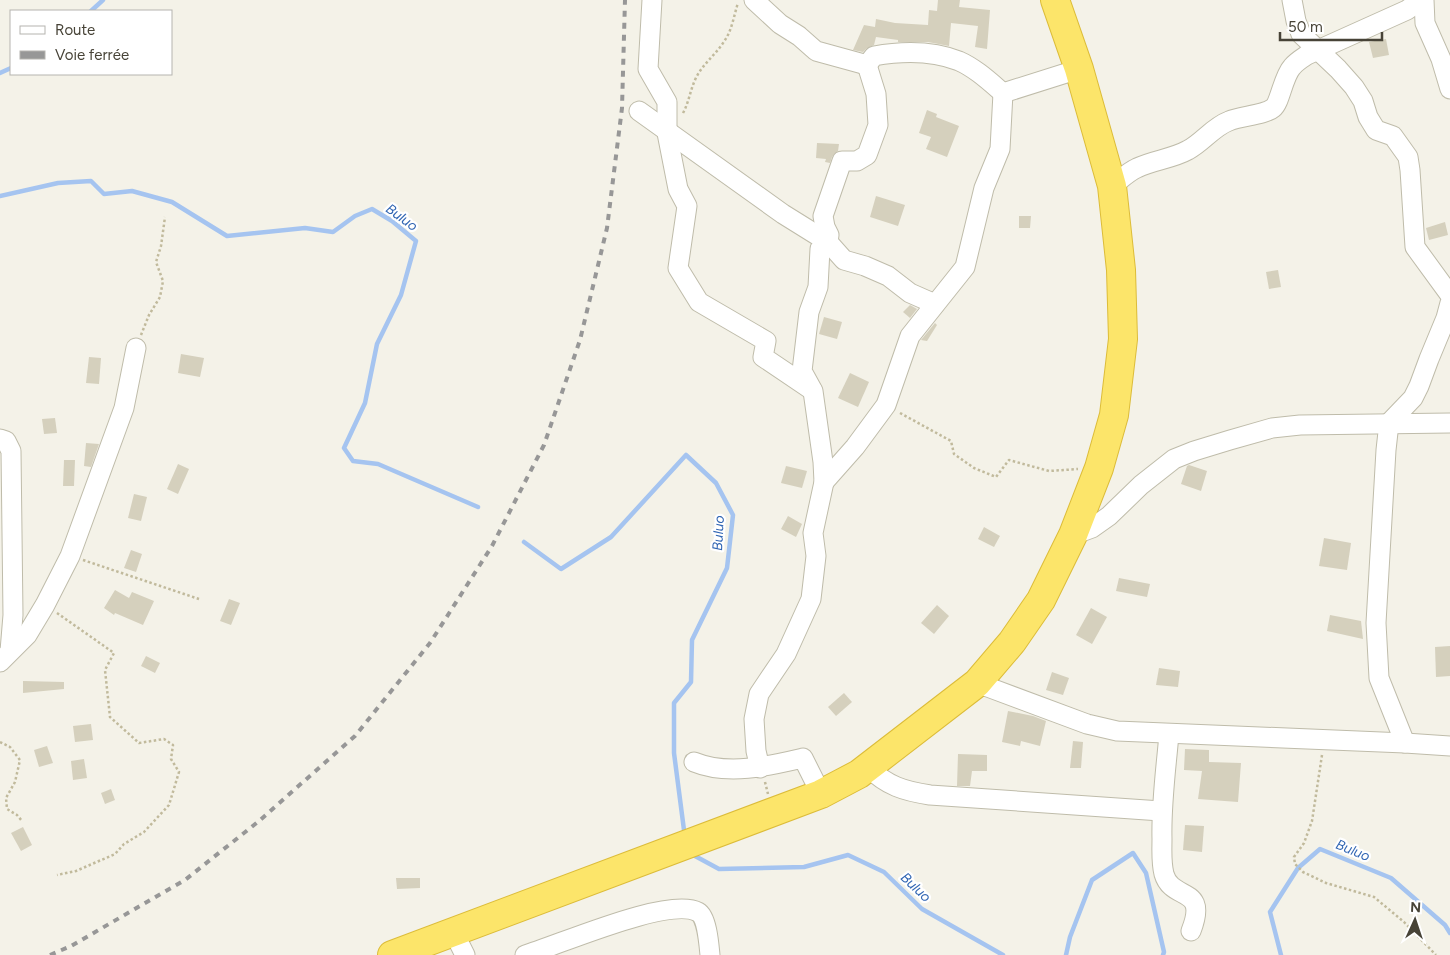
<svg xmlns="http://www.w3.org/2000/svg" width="1450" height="955" font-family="Figtree,sans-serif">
	<rect width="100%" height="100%" fill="#f4f2e8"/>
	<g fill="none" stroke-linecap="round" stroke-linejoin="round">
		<g stroke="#a5c4f0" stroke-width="4.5">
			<polyline points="91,11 103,0"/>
			<polyline points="0,73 11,68"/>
			<polyline points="0,196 58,183 91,181 104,194 132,191 172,202 227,236 305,228 333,232 355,216 372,209 392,221 416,241 401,295 377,344 365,403 344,448 353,461 378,464 478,507"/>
			<polyline points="524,542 561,569 611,537 686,455 716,483 733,515 727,568 692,640 691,682 674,703 674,753 684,830"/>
			<polyline points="695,856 719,869 804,867 848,855 884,872 922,909 1003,955"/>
			<polyline points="1066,955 1070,937 1092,880 1133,853 1146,873 1164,952 1163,955"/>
			<polyline points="1281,955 1270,912 1298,868 1320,849 1391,878 1445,925 1450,933"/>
		</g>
	</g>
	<g fill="#d5d0bd">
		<polygon points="938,0 960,0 959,7 990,10 987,49 975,47 978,26 951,23 949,46 928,42 898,42 898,40 876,37 874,45 866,49 863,52 853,50 864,25 875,27 876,19 895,23 928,25 929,10 937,11"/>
		<polygon points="1386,39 1389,55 1373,58 1369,42"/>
		<polygon points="927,110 937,114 936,117 959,126 947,157 926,149 931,137 919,133"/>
		<polygon points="817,143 839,144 838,151 832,157 830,163 825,162 826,159 816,158"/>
		<polygon points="876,196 905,205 898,226 870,217"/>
		<polygon points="1019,216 1031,216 1030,228 1019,228"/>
		<polygon points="1445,222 1448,235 1429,240 1426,228"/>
		<polygon points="1278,270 1281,287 1269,289 1266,272"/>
		<polygon points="910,305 917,309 910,318 903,312"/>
		<polygon points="824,317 842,322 837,339 819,334"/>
		<polygon points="935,323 937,325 927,341 921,340"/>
		<polygon points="181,354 204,358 200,377 178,373"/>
		<polygon points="89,357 101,358 99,384 86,383"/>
		<polygon points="850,373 869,382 858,407 838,398"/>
		<polygon points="55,418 57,433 44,434 42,419"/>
		<polygon points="86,443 99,444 91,467 84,466"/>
		<polygon points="64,460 75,460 74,486 63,486"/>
		<polygon points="178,464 189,469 178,494 167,489"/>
		<polygon points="1189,465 1207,471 1201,491 1181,484 1187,466"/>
		<polygon points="786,466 807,471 802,488 781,483"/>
		<polygon points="134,494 147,497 141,521 128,518"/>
		<polygon points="788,516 802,524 796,537 781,529"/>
		<polygon points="984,527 1000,536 994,547 978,539"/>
		<polygon points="1324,538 1351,543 1347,570 1319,566"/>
		<polygon points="131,550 142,554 136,572 124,568"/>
		<polygon points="1119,578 1150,584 1147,597 1116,591"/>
		<polygon points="115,590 129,598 132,592 154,601 143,625 115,613 114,615 104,608"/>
		<polygon points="229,599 240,603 231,625 220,621"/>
		<polygon points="937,605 949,616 934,634 921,623"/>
		<polygon points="1091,608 1107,617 1092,644 1076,635"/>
		<polygon points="1330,615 1361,621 1363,639 1327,631"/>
		<polygon points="1450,646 1450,676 1436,677 1435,647"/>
		<polygon points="146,656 160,663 155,673 141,666"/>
		<polygon points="1159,668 1180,671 1178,687 1156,685"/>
		<polygon points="1052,672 1069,678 1063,695 1046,690"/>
		<polygon points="23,681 64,682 64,689 23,693"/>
		<polygon points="844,693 852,702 836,716 828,707"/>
		<polygon points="1008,711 1033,716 1046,721 1040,746 1021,741 1020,746 1002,742"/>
		<polygon points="91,724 93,740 75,742 73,726"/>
		<polygon points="1073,741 1083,742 1081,768 1070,768"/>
		<polygon points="47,746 53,763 39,767 34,750"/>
		<polygon points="1185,749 1209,750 1209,762 1241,763 1238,802 1198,799 1202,771 1184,770"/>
		<polygon points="958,754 987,755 987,771 972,771 970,786 957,786"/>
		<polygon points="84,759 87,778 73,780 71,761"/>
		<polygon points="111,789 115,800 105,804 101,793"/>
		<polygon points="1185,825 1204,826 1202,852 1183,850"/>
		<polygon points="23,827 32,845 21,851 11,833"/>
		<polygon points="396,878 420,878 420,888 397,889"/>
	</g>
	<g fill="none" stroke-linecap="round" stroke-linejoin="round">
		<defs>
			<g id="minor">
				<polyline points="652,0 648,69 667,102 667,133 678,189 687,206 678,268 699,302 766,341 763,357 812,390"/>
				<path d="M754,0L780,24L799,36L816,51L867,65L874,56C902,51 931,50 959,61C975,68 989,81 1003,93"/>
				<polyline points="1292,0 1296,21 1301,34 1338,69 1354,87 1363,101 1368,117 1376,130 1393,136 1408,157 1410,170 1415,247 1450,295"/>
				<polyline points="1424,0 1425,23 1441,59 1450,89"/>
				<polyline points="639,111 783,214 828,242 844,260 865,266 888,276 910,293 935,304"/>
				<path d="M1112,186C1120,180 1128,172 1137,168C1153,160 1172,159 1188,150C1203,142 1213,127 1229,121C1240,116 1265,115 1273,108C1280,103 1283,77 1292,67C1296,62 1301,59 1307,55L1407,10L1421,0"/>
				<polyline points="0,439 6,441 11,451 13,615 10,651"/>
				<polyline points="824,482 855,447 886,405 910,336 965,267 984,188 1000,149 1003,93 1079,69"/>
				<polyline points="1073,535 1092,528 1109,516 1141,485 1174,459 1194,451 1230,440 1272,428 1300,425 1450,423"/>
				<polyline points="0,662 27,635 45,605 70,556 124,408 136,348"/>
				<polyline points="977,683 1087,724 1117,731 1405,743 1450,746"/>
				<path d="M1169,734C1166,769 1161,804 1162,839C1162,850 1161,862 1164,874C1172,902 1209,885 1191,931"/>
				<polyline points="1405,743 1379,678 1376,623 1386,450 1389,423 1413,398 1419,386 1429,359 1446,318 1450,303"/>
				<path d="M694,762C728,776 769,766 803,758L821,794"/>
				<path d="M868,767C887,786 904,791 930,795L1161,811"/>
				<polyline points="760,768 756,751 754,719 759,694 786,654 811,599 816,556 813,533 824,482 823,462 813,391 802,371 809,312 818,287 820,249 828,242 829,235 825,227 823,216 842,161 857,161 867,155 878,125 876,94 867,65"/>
				<polyline points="454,933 465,955"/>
				<path d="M525,955C559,945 669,896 698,912C707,917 709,945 710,955"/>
			</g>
			<polyline id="highway" points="392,955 821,794 859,774 977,683 1012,642 1041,600 1073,535 1099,468 1114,415 1123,339 1121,270 1112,186 1079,69 1055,0"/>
		</defs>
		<use href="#minor" stroke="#bfbcaa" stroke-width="21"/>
		<use href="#highway" stroke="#dcbc39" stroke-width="30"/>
		<g stroke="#c1ba9c" stroke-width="2.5" stroke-dasharray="2.5 2.5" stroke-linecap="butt">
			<path d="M683,113C689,102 690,91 695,80C702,64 716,55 725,40C732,30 734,15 738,3"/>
			<polyline points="141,335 149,315 160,297 163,281 156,262 161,246 165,217"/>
			<polyline points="900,413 951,441 954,454 974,468 996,477 1009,460 1049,471 1078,469"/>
			<polyline points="83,560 199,599"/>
			<polyline points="57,613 114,653 105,670 110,717 139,743 164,739 173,745 171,759 179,772 169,805 144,832 124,844 115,854 76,871 57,875"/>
			<polyline points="0,742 10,747 20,760 15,782 6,798 7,809 17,815 22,821"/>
			<polyline points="1322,755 1312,821 1304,843 1294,857 1295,864 1303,872 1326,883 1374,897 1404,922 1436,955"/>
			<polyline points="765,782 768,794"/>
		</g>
		<use href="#minor" stroke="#fff" stroke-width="19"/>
		<use href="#highway" stroke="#fce56a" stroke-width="28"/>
		<polyline stroke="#979797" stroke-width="4" stroke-dasharray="6 6" stroke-linecap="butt" points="50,955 71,946 185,880 259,821 355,736 430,643 492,546 544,445 580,340 607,228 622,108 625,0"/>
	</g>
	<g text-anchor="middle" stroke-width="4.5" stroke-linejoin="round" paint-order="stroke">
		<g font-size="14" font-style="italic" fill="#3065b3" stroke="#fff">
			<text transform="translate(402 217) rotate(36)" y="5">Buluo</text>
			<text transform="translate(718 533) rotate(-87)" y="5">Buluo</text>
			<text transform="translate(1353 850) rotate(22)" y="5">Buluo</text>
			<text transform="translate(916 887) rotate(43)" y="5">Buluo</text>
		</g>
	</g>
	<rect x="10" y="10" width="162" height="65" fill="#ffffff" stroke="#b5b4af"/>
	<rect x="20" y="26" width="25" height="8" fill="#ffffff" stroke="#b5b4af"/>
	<text x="55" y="35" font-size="15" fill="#474337">Route</text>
	<rect x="20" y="51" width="25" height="8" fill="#979797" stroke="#b5b4af"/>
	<text x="55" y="60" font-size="15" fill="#474337">Voie ferrée</text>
	<g transform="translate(1415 920) rotate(3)" stroke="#ffffff" stroke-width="4" paint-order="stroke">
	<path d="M0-4L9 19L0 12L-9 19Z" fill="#474337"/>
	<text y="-8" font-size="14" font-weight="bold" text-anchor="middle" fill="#474337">N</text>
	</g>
	<path d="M1280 32v8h102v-8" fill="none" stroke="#474337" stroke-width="2.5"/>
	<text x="1288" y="32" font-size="15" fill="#474337" stroke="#ffffff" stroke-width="4" paint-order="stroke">50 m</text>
</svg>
